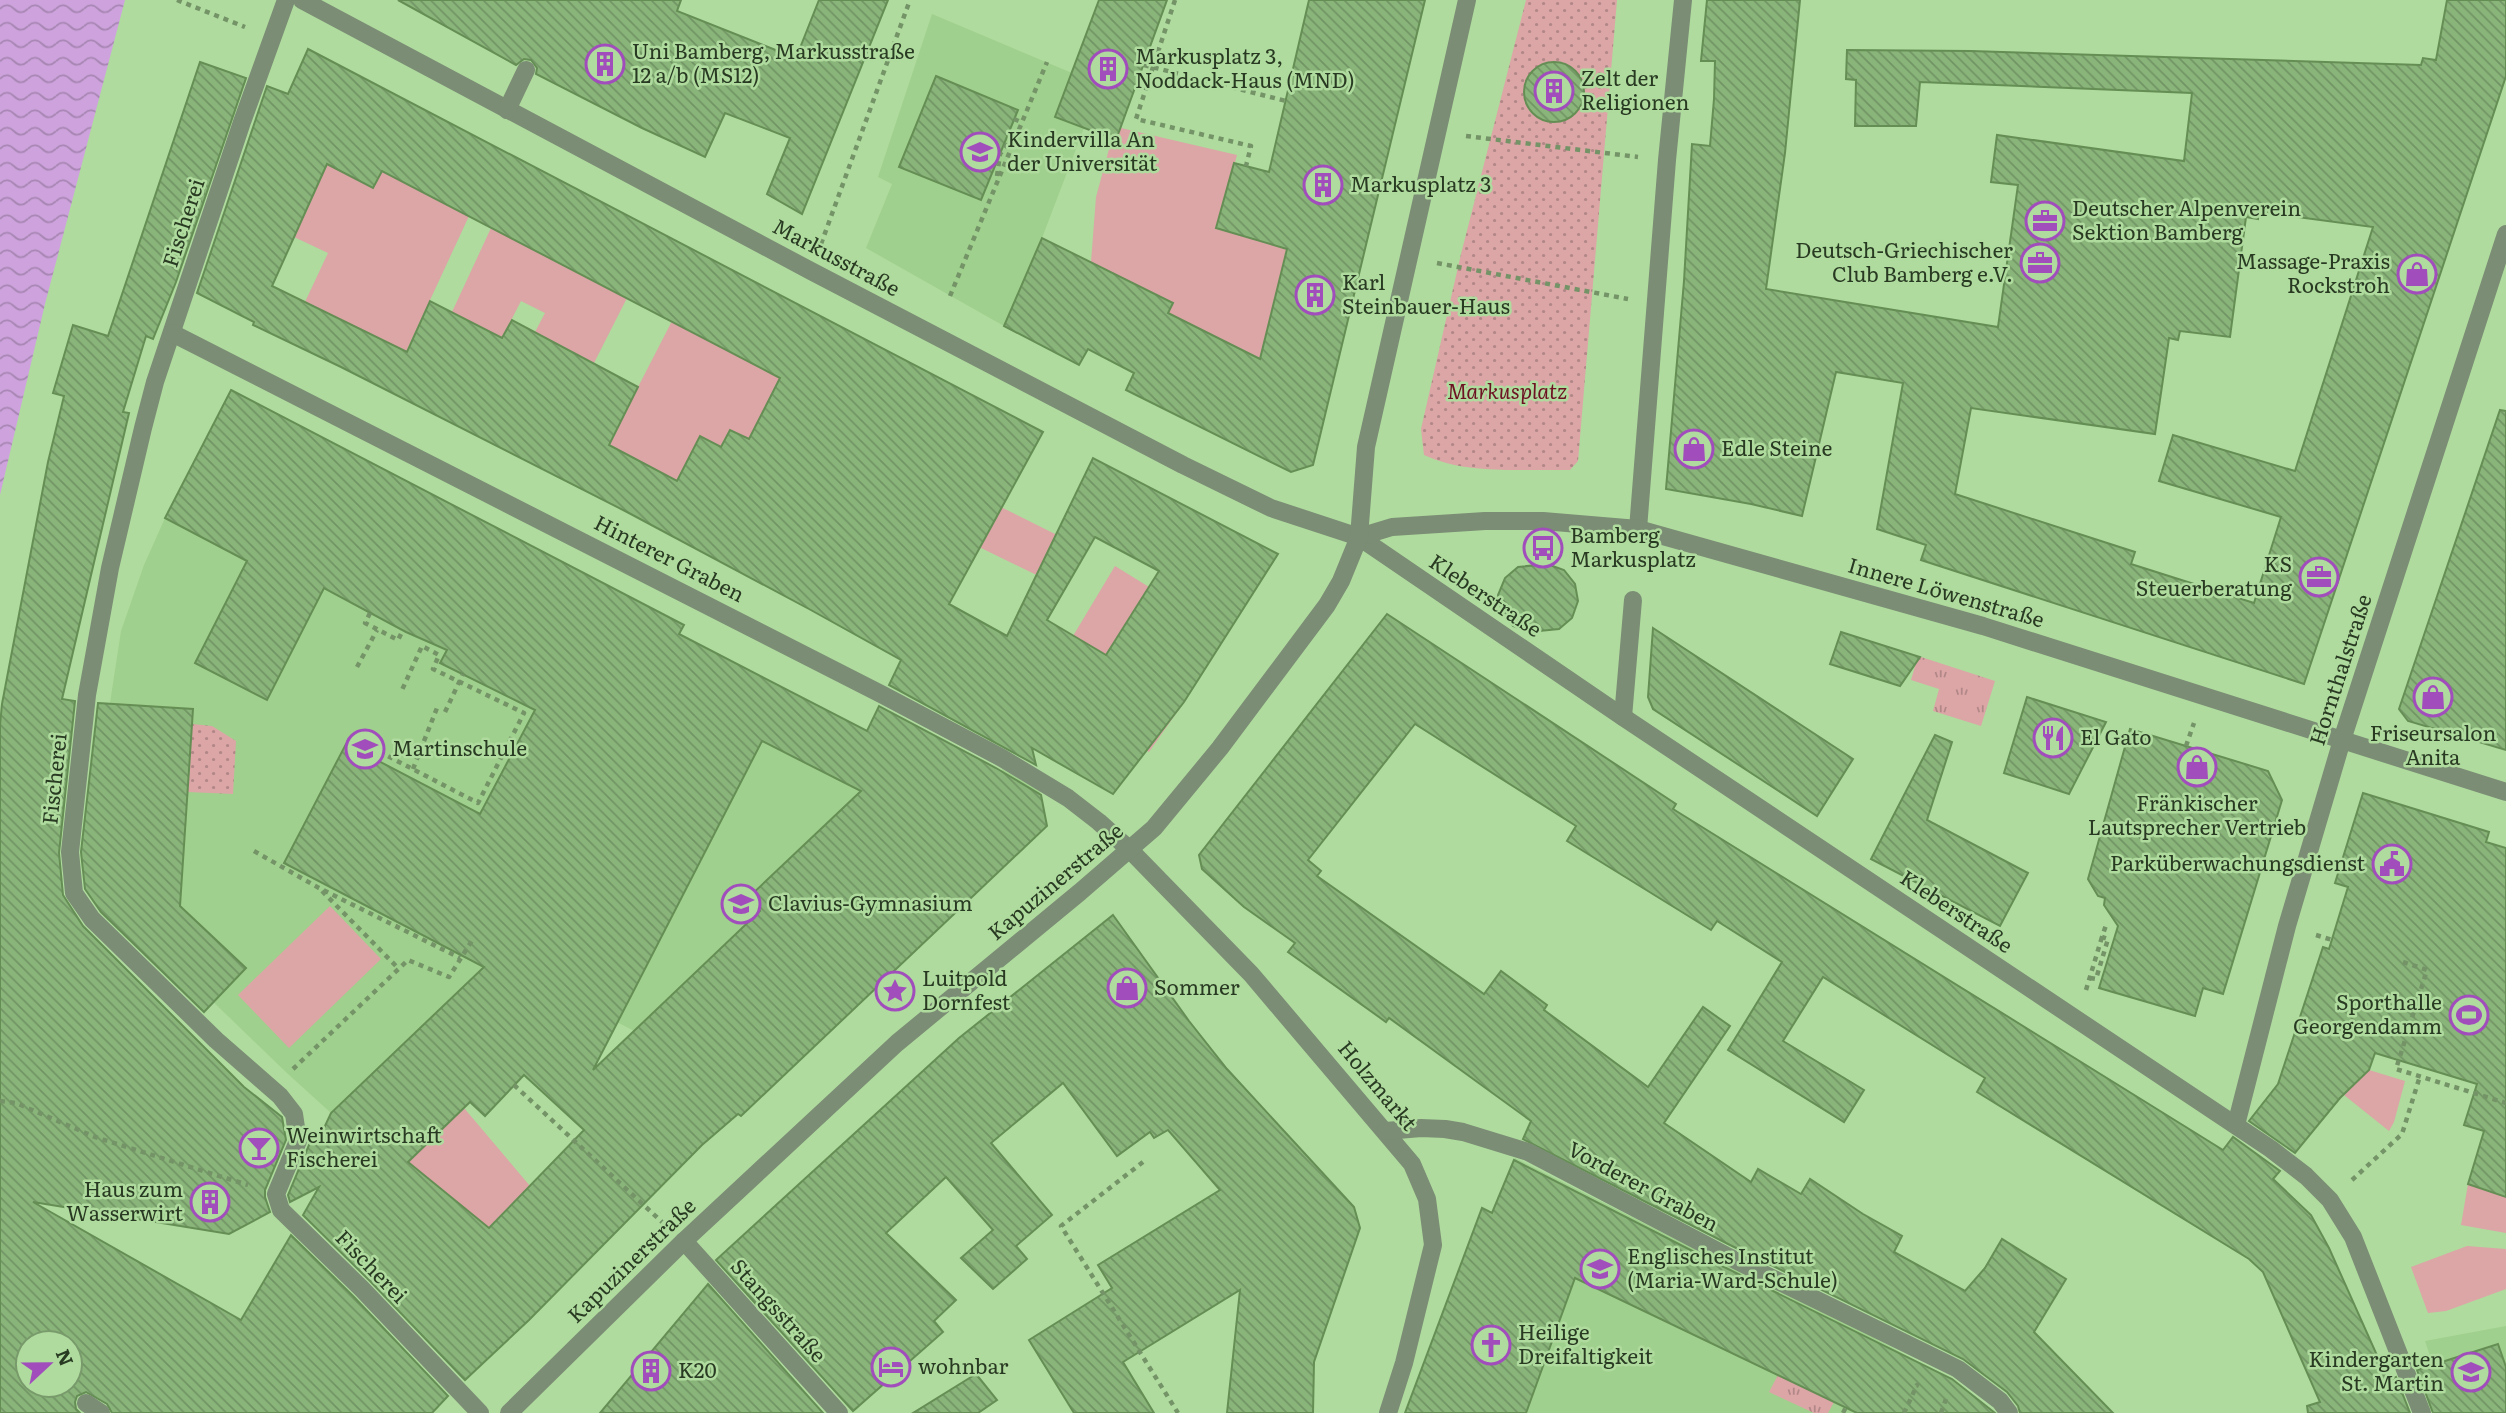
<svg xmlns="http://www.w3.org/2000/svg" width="2506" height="1413" font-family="Literata,serif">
	<defs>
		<pattern id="grass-tufts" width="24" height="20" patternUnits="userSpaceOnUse" patternTransform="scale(1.75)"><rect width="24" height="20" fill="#dca5a6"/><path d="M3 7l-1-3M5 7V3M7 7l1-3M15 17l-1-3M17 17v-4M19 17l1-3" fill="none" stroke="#b28787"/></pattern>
		<pattern id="park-dots" width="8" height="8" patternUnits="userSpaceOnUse" patternTransform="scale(1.75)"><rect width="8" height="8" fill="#dca5a6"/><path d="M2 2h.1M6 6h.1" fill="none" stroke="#b28787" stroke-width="1.8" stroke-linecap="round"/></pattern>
		<pattern id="water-waves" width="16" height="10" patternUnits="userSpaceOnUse" patternTransform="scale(1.75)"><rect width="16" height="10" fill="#cea3dd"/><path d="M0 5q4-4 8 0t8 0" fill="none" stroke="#a786b3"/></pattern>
		<pattern id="building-back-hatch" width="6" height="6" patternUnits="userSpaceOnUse" patternTransform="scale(1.75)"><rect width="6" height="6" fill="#8ab57a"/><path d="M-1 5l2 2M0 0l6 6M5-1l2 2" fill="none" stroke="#719464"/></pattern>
	</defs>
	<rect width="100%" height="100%" fill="#afdb9e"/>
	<g fill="#a0d08d">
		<polygon points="932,14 1072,73 1084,128 1042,238 1004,326 866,248 892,184 878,177"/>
		<polygon points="231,390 684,625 680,634 867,731 1000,773 1002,769 1040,791 1047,826 741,1116 687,1058 609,1018 487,964 331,1113 288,1074 118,910 106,759 110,703 121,631 144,565 165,518"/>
		<polygon points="1515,1158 1695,1249 1785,1289 1933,1370 1988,1413 1405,1413 1482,1208 1492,1213"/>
		<polygon points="2506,1326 2506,1413 2449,1413 2425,1341"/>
	</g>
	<g fill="url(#grass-tufts)">
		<polygon points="1918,656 1995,681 1981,726 1933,711 1939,689 1911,680"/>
		<polygon points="1778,1375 1834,1402 1828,1413 1814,1413 1769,1392"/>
	</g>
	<g fill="url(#park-dots)">
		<path d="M1526,0H1617L1578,461L1570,470C1522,469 1467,475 1424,455L1421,429L1461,254Z"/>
		<polygon points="192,724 212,726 236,741 233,794 188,792"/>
	</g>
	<g fill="#dca5a6">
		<polygon points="1121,128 1237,155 1217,228 1287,247 1262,359 1168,313 1173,303 1091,262 1096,197 1112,138 1116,139"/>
		<polygon points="331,156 345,173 372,188 382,171 469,216 405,354 387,345 388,342 305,302 328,253 294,237"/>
		<polygon points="491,228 627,298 594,363 535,332 545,313 521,301 502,338 452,312"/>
		<polygon points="672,321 781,378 749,439 721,447 700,436 677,481 573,429 619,424"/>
		<polygon points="1001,507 1071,542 1051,582 979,547"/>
		<polygon points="1115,566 1149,587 1106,655 1182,705 1149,752 1106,727 1073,636"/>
		<polygon points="330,906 381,959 289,1048 238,995"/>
		<polygon points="2369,1070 2405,1081 2394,1122 2389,1131 2344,1095"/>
		<polygon points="464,1108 530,1186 489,1228 440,1189 436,1195 378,1134"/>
		<polygon points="2468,1184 2506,1197 2506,1233 2461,1225"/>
		<polygon points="2467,1246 2506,1249 2506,1289 2446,1311 2428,1313 2411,1267"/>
	</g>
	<polygon fill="url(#water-waves)" points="0,0 125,0 45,304 0,495"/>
	<g fill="url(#building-back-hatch)" stroke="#658e55" stroke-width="2" fill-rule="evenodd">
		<polygon points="398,0 681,0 677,11 796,58 819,0 888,0 802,214 767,194 790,138 725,113 705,157 642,128 536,74 537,68 531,60 524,59 516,65"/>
		<polygon points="1099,0 1167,0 1116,140 1055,117"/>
		<polygon points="1309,0 1425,0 1313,465 1291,472 1126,390 1134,373 1088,349 1079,365 1004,326 1042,238 1173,303 1168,313 1260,359 1287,249 1216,228 1234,163 1269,172"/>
		<path d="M1707,0H1800L1785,153L1766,289L1998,327L2018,185L1991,182L1997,135L2184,161L2192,93L1920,82L1916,126H1855L1856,80L1846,79L1847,50L1971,51L2421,65L2423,58L2436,60L2447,0H2506V76L2304,684L1921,560L1926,545L1877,529L1903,383L1836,372L1802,516L1751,504L1666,489L1684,281L1692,144L1710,146L1714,99L1715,61H1701ZM2259,212L2373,227L2295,471L2173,435L2159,481L2281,517L2254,603L2131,564L2135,552L1955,494L1971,408L2155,434L2169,338L2178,340L2180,331L2230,337L2246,217L2258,219Z"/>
		<path d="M308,49L1043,432L949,604L1007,636L1093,458L1278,554L1184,702L1113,794L1032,748L1036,765L889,685L901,660L809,609L627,512L341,367L253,325L254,322L197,293L267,86L288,94ZM327,164L373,188L382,171L780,378L749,439L730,430L721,447L700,436L677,481L609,445L638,387L512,320L502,338L430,301L407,352L272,286ZM1095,537L1159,571L1106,655L1047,620Z"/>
		<circle cx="1554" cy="92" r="30"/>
		<path d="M200,62L246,78L176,282L153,339L146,336L123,412L129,413L62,699L75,701L59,853L63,895L83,926L244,1087L282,1117L286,1140L265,1190V1197L270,1212L229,1234L33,1202L241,1320L291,1235L354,1297L448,1396L432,1413H112L107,1404L86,1392L77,1396L75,1402L76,1409L80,1413H0V725L2,704L48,462L64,396L53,393L73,325L108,336ZM28,1343H70V1385H28Z"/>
		<polygon points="936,76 1018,110 981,200 899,167"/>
		<path d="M231,390L684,625L679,634L867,731L879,706L996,768L1041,795L1047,826L741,1116L738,1114L702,1145L529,1320L465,1380L370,1281L303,1215L319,1187L290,1202L288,1195L309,1145V1137L317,1143L331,1113L484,967L284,863L346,744L480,814L535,710L440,663L447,650L406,632L324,588L267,700L195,663L247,561L165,518ZM762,741L861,791L748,898L760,911L593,1070ZM524,1075L584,1130L489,1228L408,1162L470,1102L485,1116Z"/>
		<polygon points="2500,410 2506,411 2506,750 2408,721 2399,709"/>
		<polygon points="1547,564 1564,570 1575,584 1578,601 1572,618 1559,629 1529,632 1513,626 1502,612 1498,595 1505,578 1518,567"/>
		<polygon points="1387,614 1676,804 1673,809 2223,1150 2233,1137 2280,1171 2273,1179 2311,1215 2329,1248 2388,1380 2396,1377 2410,1413 2308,1413 2307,1406 2320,1402 2263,1272 2249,1259 1977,1092 1985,1078 1823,977 1783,1041 1864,1090 1844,1122 1728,1050 1782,962 1717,921 1711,930 1567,841 1576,826 1415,724 1308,860 1321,871 1317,876 1484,994 1501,971 1547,1005 1544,1010 1648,1087 1703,1007 1730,1026 1664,1123 1751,1182 1758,1169 1801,1194 1810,1179 1863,1214 1902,1236 1894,1252 1965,1291 1985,1268 2002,1239 2066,1279 2034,1332 2113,1413 2020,1413 2018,1406 2007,1392 1963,1359 1730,1245 1523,1139 1531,1121 1389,1018 1386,1022 1288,952 1295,943 1244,907 1202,869 1199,855"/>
		<polygon points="1653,628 1853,759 1817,816 1653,709 1648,697"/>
		<polygon points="1841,632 1920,657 1900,686 1830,664"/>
		<polygon points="2027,697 2106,722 2069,794 2004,773"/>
		<polygon points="98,703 193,709 180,906 246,968 204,1012 101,912 85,889 81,852"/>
		<polygon points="2130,729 2268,771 2282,800 2223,994 2203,988 2195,1016 2099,988 2118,926 2104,905 2105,898 2098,896 2088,879"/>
		<polygon points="1935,735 1952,742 1927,820 2028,873 2000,926 1871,859"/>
		<polygon points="2363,793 2489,832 2486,842 2506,848 2506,1197 2468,1184 2484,1131 2464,1125 2477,1084 2375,1053 2369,1070 2340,1098 2295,1153 2249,1121 2278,1084 2323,947 2329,949 2348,887 2335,883"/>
		<polygon points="1113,915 1189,1021 1227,1069 1354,1207 1360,1228 1314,1362 1313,1413 1227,1413 1240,1290 1123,1362 1154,1413 1074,1413 1029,1340 1112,1288 1098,1265 1220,1190 1168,1130 1154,1138 1150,1132 1117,1156 1063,1083 991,1143 1052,1215 1016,1246 1027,1259 993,1289 961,1258 993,1230 946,1177 886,1233 956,1300 934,1321 943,1332 853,1411 716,1260 959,1038"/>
		<polygon points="1514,1160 1720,1265 1952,1379 1995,1413 1857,1413 1575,1278 1526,1413 1405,1413 1482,1208 1492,1213"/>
		<polygon points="708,1284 823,1413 600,1413"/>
		<polygon points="2498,1344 2506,1367 2506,1413 2433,1413 2417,1370"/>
		<polygon points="976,1374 997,1400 978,1413 913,1413"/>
	</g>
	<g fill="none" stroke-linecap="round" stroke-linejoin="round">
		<g stroke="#749468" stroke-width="4.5" stroke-dasharray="5 5" stroke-linecap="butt">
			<polyline points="177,0 245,27"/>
			<polyline points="1175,0 1136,119 1251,146 1246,166"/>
			<polyline points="1144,65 1286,101"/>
			<polyline points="1014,119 1021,122"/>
			<polyline points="1466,136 1638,157"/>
			<polyline points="997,176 1000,154 1013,137"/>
			<polyline points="821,244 910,0"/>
			<polyline points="1437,263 1628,299"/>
			<polyline points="950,296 1047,62"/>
			<polyline points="370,613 365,623 398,640 403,630"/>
			<polyline points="357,667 377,630"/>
			<polyline points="445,712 463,674"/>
			<polyline points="2186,746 2194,723"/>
			<polyline points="375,759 378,751 478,803 524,713 433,669 439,655 422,646 402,690"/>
			<polyline points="413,769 437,708"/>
			<polyline points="254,851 319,888 460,958"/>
			<polyline points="322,891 399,969"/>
			<polyline points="2316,935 2332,940"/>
			<polyline points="2403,962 2427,970 2396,1069 2506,1103"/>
			<polyline points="2090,978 2096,979 2108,939 2102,937 2107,922"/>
			<polyline points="2086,990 2102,937"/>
			<polyline points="293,1069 408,960 449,977 473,939"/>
			<polyline points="514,1085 662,1222"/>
			<polyline points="0,1101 16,1103 95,1137 248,1185"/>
			<polyline points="1143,1162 1061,1226 1178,1413"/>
			<polyline points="2352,1180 2402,1134 2420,1076"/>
			<polyline points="1843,1413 1846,1407"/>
			<polyline points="1904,1413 1917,1385 1919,1386"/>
			<polyline points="1941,1413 1946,1399"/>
		</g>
		<g stroke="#7b8d74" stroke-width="18">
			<polyline points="286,0 242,122 155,382 143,428 110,568 87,695 70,852 74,893 92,919 216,1040 280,1096 294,1114 298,1141 276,1194 281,1210 362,1289 480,1413"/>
			<polyline points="302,0 811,271 1183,465 1271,508 1359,537 1623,717 2271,1149 2306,1176 2330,1200 2353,1237 2422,1413"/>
			<polyline points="507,110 526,70"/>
			<polyline points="172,333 883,695 1002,758 1068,798 1099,822 1130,850 1251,974 1412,1164 1427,1199 1433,1245 1404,1363 1388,1413"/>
			<polyline points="1638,529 1667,160 1683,0"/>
			<polyline points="1359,537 1392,527 1485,521 1543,521 1638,529 1983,626 2506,792"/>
			<polyline points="1623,717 1633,600"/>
			<polyline points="2236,1125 2287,926 2342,740 2506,234"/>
			<polyline points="1386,1131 1421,1128 1445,1129 1463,1132 1528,1152 1725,1255 1958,1369 2000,1401 2009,1413"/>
			<polyline points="684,1241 839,1413"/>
			<polyline points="86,1403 101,1413"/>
			<polyline points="509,1413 684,1241 897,1043 1080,892 1154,828 1220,748 1327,605 1341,581 1359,537 1366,447 1467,0"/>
		</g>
	</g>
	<defs>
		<symbol id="building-ring" viewBox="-11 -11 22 22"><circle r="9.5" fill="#afdb9e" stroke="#a14dbc" stroke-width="1.5"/><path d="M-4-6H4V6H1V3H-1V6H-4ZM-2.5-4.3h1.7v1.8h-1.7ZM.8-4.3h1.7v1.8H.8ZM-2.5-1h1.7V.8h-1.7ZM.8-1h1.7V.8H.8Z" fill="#a14dbc"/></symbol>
		<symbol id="school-ring" viewBox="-11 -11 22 22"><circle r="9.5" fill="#afdb9e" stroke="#a14dbc" stroke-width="1.5"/><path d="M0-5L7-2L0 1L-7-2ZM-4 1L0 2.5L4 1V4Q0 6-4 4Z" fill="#a14dbc"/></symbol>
		<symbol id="office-ring" viewBox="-11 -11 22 22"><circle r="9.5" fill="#afdb9e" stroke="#a14dbc" stroke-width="1.5"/><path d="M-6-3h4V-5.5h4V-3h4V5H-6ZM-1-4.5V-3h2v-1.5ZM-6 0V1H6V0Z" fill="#a14dbc"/></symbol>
		<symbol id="shop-ring" viewBox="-11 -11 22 22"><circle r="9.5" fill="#afdb9e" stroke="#a14dbc" stroke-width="1.5"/><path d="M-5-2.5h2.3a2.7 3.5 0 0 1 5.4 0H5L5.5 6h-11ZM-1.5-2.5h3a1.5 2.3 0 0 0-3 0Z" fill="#a14dbc"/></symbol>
		<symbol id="bus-ring" viewBox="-11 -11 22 22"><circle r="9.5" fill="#afdb9e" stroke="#a14dbc" stroke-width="1.5"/><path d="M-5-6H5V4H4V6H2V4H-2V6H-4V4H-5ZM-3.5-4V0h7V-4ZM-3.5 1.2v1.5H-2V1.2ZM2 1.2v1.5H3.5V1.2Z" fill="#a14dbc"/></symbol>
		<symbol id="restaurant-ring" viewBox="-11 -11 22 22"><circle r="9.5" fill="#afdb9e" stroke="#a14dbc" stroke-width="1.5"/><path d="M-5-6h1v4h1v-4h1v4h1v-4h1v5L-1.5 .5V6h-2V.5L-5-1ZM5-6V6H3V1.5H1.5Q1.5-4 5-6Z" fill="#a14dbc"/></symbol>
		<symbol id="civic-ring" viewBox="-11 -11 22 22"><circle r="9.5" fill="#afdb9e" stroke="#a14dbc" stroke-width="1.5"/><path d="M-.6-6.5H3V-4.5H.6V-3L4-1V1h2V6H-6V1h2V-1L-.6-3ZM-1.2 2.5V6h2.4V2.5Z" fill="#a14dbc"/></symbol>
		<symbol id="sight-ring" viewBox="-11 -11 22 22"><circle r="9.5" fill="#afdb9e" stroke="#a14dbc" stroke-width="1.5"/><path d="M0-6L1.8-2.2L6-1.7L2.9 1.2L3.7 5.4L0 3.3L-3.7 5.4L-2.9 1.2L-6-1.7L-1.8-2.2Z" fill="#a14dbc"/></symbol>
		<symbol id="stadium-ring" viewBox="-11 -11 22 22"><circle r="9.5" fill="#afdb9e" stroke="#a14dbc" stroke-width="1.5"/><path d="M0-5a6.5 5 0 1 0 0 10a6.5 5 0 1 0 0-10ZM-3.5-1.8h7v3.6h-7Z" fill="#a14dbc"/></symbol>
		<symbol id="bar-ring" viewBox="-11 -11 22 22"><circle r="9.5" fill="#afdb9e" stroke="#a14dbc" stroke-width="1.5"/><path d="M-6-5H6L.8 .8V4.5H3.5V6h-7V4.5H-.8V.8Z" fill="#a14dbc"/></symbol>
		<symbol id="church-ring" viewBox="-11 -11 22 22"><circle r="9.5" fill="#afdb9e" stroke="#a14dbc" stroke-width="1.5"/><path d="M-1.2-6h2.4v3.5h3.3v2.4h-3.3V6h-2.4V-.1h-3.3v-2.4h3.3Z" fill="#a14dbc"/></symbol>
		<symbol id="hotel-ring" viewBox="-11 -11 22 22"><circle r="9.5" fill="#afdb9e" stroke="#a14dbc" stroke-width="1.5"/><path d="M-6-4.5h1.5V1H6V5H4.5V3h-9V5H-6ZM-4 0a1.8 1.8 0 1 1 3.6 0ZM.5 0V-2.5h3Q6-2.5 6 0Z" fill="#a14dbc"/></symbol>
	</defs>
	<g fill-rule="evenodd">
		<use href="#building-ring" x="583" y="42" width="44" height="44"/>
		<use href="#building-ring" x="1086" y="47" width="44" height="44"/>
		<use href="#building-ring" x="1532" y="69" width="44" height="44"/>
		<use href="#school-ring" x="958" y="130" width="44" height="44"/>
		<use href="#building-ring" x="1301" y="163" width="44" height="44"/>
		<use href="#office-ring" x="2023" y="199" width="44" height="44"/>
		<use href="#office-ring" x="2018" y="241" width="44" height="44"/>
		<use href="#shop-ring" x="2395" y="252" width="44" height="44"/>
		<use href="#building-ring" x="1293" y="273" width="44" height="44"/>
		<use href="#shop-ring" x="1672" y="427" width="44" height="44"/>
		<use href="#bus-ring" x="1521" y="526" width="44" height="44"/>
		<use href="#office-ring" x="2297" y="555" width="44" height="44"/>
		<use href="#shop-ring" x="2411" y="675" width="44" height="44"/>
		<use href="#restaurant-ring" x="2031" y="716" width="44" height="44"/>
		<use href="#school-ring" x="343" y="727" width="44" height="44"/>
		<use href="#shop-ring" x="2175" y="745" width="44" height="44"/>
		<use href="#civic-ring" x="2370" y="842" width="44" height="44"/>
		<use href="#school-ring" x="719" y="882" width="44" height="44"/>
		<use href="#shop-ring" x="1105" y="966" width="44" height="44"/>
		<use href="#sight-ring" x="873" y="969" width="44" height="44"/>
		<use href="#stadium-ring" x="2447" y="993" width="44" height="44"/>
		<use href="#bar-ring" x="237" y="1126" width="44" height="44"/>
		<use href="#building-ring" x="188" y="1180" width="44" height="44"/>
		<use href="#school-ring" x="1578" y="1247" width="44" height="44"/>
		<use href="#church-ring" x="1469" y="1323" width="44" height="44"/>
		<use href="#hotel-ring" x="869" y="1345" width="44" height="44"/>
		<use href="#building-ring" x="629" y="1349" width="44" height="44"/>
		<use href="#school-ring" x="2449" y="1350" width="44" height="44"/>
	</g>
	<g text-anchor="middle" stroke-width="5" stroke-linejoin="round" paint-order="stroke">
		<g font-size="21" fill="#293a22" stroke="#afdb9e" text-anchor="start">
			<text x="632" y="59">Uni Bamberg, Markusstraße<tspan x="632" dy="24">12 a/b (MS12)</tspan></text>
			<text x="1135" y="64">Markusplatz 3,<tspan x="1135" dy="24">Noddack-Haus (MND)</tspan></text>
			<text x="1581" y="86">Zelt der<tspan x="1581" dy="24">Religionen</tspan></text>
			<text x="1007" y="147">Kindervilla An<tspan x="1007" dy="24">der Universität</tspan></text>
			<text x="1350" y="192">Markusplatz 3</text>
			<text x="2072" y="216">Deutscher Alpenverein<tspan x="2072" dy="24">Sektion Bamberg</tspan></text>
			<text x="2013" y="258" text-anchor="end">Deutsch-Griechischer<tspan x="2013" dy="24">Club Bamberg e.V.</tspan></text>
			<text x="2390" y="269" text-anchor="end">Massage-Praxis<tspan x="2390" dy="24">Rockstroh</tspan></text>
			<text x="1342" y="290">Karl<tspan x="1342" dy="24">Steinbauer-Haus</tspan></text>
			<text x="1721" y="456">Edle Steine</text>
			<text x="1570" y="543">Bamberg<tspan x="1570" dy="24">Markusplatz</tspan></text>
			<text x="2292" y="572" text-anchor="end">KS<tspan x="2292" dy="24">Steuerberatung</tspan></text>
			<text x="2433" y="741" text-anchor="middle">Friseursalon<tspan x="2433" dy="24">Anita</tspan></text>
			<text x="2080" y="745">El Gato</text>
			<text x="392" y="756">Martinschule</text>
			<text x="2197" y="811" text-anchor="middle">Fränkischer<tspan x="2197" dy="24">Lautsprecher Vertrieb</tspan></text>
			<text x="2365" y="871" text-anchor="end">Parküberwachungsdienst</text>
			<text x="768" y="911">Clavius-Gymnasium</text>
			<text x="922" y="986">Luitpold<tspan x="922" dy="24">Dornfest</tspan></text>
			<text x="1154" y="995">Sommer</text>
			<text x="2442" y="1010" text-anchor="end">Sporthalle<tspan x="2442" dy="24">Georgendamm</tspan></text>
			<text x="286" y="1143">Weinwirtschaft<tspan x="286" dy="24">Fischerei</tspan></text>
			<text x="183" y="1197" text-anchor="end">Haus zum<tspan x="183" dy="24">Wasserwirt</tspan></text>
			<text x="1627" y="1264">Englisches Institut<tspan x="1627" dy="24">(Maria-Ward-Schule)</tspan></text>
			<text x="1518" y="1340">Heilige<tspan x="1518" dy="24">Dreifaltigkeit</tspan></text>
			<text x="2444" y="1367" text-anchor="end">Kindergarten<tspan x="2444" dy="24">St. Martin</tspan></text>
			<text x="918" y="1374">wohnbar</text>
			<text x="678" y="1378">K20</text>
		</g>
		<g font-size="21" fill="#293a22" stroke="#afdb9e">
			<text transform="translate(184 223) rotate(-72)" y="7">Fischerei</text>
			<text transform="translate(836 258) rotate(28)" y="7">Markusstraße</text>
			<text transform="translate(669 559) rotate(27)" y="7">Hinterer Graben</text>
			<text transform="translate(1946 593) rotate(16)" y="7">Innere Löwenstraße</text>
			<text transform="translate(1485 596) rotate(34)" y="7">Kleberstraße</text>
			<text transform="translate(2341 670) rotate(-72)" y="7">Hornthalstraße</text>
			<text transform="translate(55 779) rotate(-84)" y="7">Fischerei</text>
			<text transform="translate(1056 882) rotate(-40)" y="7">Kapuzinerstraße</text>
			<text transform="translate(1956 912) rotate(34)" y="7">Kleberstraße</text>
			<text transform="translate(1377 1086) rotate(50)" y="7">Holzmarkt</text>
			<text transform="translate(1643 1187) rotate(28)" y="7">Vorderer Graben</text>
			<text transform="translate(632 1261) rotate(-44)" y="7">Kapuzinerstraße</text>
			<text transform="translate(371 1267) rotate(46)" y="7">Fischerei</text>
			<text transform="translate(778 1311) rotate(48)" y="7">Stangsstraße</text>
		</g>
		<g font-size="21" font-style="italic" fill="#6d1222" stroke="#afdb9e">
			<text x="1507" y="399">Markusplatz</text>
		</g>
	</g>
	<g transform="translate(49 1364) rotate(68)"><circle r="33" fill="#afdb9e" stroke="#799b6c" stroke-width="2"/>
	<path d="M0-5L12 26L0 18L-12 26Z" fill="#a14dbc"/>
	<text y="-10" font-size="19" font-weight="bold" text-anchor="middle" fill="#293a22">N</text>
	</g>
</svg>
